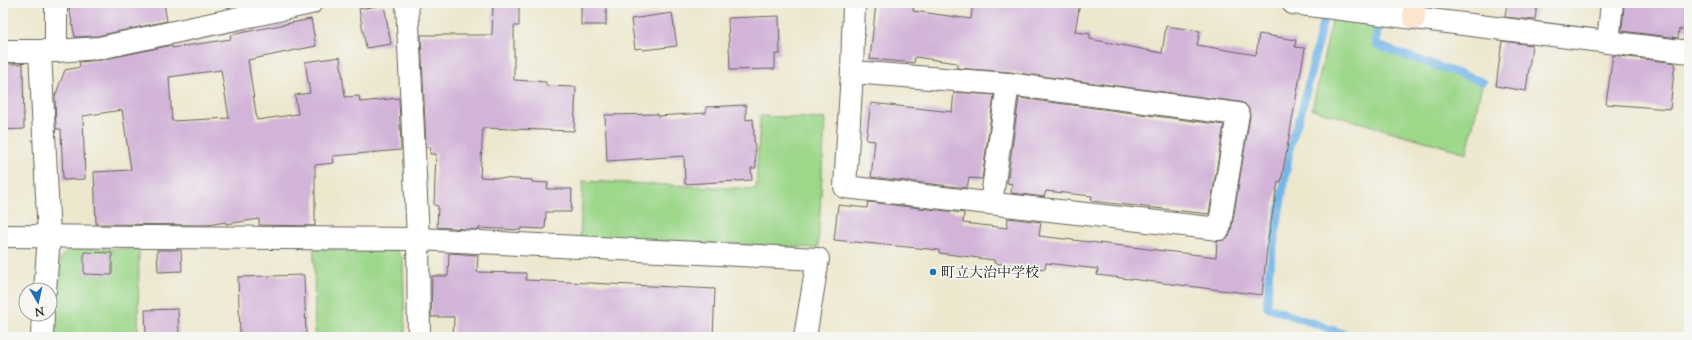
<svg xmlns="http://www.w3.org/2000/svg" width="1692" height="340" font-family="'Sorts Mill Goudy','Noto Serif JP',serif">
	<rect width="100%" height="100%" fill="#f6f6f2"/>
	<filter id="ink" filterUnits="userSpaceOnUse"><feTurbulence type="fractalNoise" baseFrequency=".025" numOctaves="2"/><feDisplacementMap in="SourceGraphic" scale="8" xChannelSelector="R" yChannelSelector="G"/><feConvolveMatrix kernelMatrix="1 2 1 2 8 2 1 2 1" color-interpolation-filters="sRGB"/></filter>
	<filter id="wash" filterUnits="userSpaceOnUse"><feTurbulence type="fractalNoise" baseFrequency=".012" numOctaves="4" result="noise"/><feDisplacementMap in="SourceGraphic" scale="16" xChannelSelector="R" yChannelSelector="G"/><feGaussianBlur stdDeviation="0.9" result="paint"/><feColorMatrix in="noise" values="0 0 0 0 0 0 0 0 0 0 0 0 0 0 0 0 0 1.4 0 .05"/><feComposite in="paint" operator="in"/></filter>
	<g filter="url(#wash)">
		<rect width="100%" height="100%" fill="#ece7cd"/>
		<g fill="#9cd78a" stroke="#5c7a53">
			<polygon points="1333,17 1377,23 1374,47 1482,84 1467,153 1312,109"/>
			<polygon points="760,116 825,119 818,248 580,237 583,181 756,189"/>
			<polygon points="71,248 139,249 138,337 54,337 60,258"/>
			<polygon points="314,249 396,250 403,259 405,337 315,337"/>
		</g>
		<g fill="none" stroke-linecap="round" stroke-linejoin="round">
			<g stroke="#73b6e8" stroke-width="8">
				<polyline points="1324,17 1302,110 1291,142 1269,273 1267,307 1353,337"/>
				<polyline points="1378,24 1376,45 1483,82"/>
			</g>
		</g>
		<g id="blocks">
			<g fill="#d2b4d8" fill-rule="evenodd">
				<polygon points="68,3 164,3 167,21 97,36 75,37"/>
				<polygon points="493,3 519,3 519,26 514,26 514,80 546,82 546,86 576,87 574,131 483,128 480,177 532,180 532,182 548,183 547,189 572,189 571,212 546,212 545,229 521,228 521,230 479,228 479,230 437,227 438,206 434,205 436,154 430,154 431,147 426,147 421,35 492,35"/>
				<rect x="581" y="3" width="25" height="22"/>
				<polygon points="876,3 914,3 913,11 971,19 973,3 1080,3 1075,32 1090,34 1090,39 1162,53 1166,26 1200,31 1197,45 1256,55 1259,34 1296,40 1295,47 1305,48 1281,182 1278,182 1268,239 1262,295 1097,275 1098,269 1046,263 1045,269 994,263 994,260 939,253 939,250 834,240 838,205 867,208 868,202 964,213 963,223 1007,228 1008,218 1041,222 1039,236 1216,257 1217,241 1224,240 1229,236 1231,231 1250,116 1249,109 1245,104 1240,102 1010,72 957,68 957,63 915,57 914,63 870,59"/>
				<polygon points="1507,3 1537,3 1535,20 1505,17"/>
				<polygon points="1624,3 1689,3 1689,30 1679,29 1678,38 1622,31"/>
				<polygon points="384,5 391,44 366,48 359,9"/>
				<polygon points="672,13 677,46 643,50 642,48 635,49 631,19"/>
				<polygon points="779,16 780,54 775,54 775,69 730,70 728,18"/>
				<path d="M311,19L316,46L248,60L257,120L298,114L295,95L310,93L305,62L340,57L345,97L359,96L360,102L399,98L401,150L333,156L334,163L315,165V226L259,225V219L226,224V222L207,225L96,224L94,172L131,170L122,110L83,116L85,179L63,180L61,129H56L55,96L65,70L80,67L79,62L101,60L172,45V48L231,39L230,35ZM221,70L229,118L172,121L169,77Z"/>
				<polygon points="1502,41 1532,45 1526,91 1496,86"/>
				<polygon points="1613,55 1675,63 1670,109 1606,104"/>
				<polygon points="3,64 23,64 24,129 3,130"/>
				<polygon points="954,92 994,95 982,179 969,178 967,188 871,177 875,141 866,140 871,103 952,112"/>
				<polygon points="1019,98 1224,125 1209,214 1091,201 1092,196 1046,191 1044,197 1011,193 1012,184 1007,183"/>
				<polygon points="746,105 746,120 753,119 756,168 751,168 752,180 685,184 684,156 607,161 605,115 658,114 658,116 706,113 706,107"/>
				<polygon points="157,250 181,250 182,271 158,272"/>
				<polygon points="84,252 112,253 112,275 84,274"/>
				<polygon points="449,253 478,255 477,272 526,273 526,280 715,289 713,337 453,337 454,317 431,317 432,276 448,276"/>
				<polygon points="304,275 306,334 240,336 238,277"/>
				<polygon points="178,309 179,335 146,336 145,310"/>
			</g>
		</g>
	</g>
	<g filter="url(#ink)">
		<use href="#blocks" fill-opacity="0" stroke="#65635a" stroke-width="1"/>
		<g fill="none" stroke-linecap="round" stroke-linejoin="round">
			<defs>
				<g id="street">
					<polyline points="56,3 56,51"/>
					<polyline points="407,3 418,239 419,337"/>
					<polyline points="1293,3 1689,52"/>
					<polyline points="1608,42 1612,3"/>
					<polyline points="3,51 56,51 99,48 311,3"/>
					<polyline points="40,51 49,237 45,290"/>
					<polyline points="852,72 1008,84 1238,114 1219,229 845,187 852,72 854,3"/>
					<polyline points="991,203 1008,84"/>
					<polyline points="3,236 418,239 818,259 805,337"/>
					<polyline points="42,337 43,314"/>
				</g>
				<polyline id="secondary" points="1414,18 1414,3"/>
			</defs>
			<use href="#street" stroke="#65635a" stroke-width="24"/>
			<use href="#secondary" stroke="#65635a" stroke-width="24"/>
			<use href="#street" stroke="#fff" stroke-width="22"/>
			<use href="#secondary" stroke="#fbe5cf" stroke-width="22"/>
		</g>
	</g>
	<circle fill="#1f6fb2" stroke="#f6f6f2" stroke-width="1.5" cx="933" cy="272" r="4"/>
	<g text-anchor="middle" stroke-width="3.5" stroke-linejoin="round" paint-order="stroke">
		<g font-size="14" fill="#1c1c1c" stroke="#f6f6f2" text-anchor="start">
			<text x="941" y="277">町立大治中学校</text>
		</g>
	</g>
	<rect width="1692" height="340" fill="none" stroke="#f6f6f2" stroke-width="16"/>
	<g transform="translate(38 302) rotate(171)"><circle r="19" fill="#f6f6f2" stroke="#9f9f9c"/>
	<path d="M0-3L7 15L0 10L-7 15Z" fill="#1f6fb2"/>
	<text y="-6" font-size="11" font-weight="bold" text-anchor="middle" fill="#1c1c1c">N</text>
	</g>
</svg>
